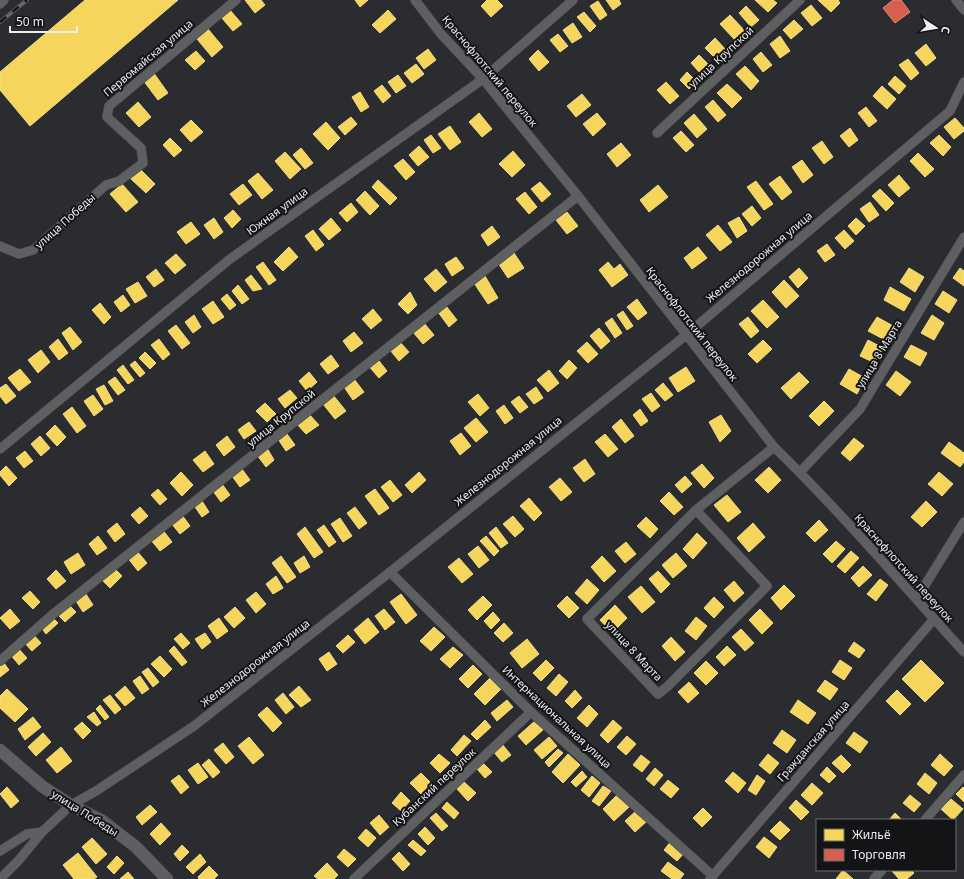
<svg xmlns="http://www.w3.org/2000/svg" width="964" height="879" font-family="'Noto Sans',sans-serif">
	<rect width="100%" height="100%" fill="#2b2c2f"/>
	<g fill="#f6d55c" stroke="#f3dc89">
		<polygon points="85,0 178,0 30,126 0,90 0,72"/>
		<polygon points="245,0 261,0 265,5 255,13"/>
		<polygon points="355,0 368,0 360,7"/>
		<polygon points="487,0 497,0 503,6 491,17 481,6"/>
		<polygon points="606,0 619,0 621,4 613,10"/>
		<polygon points="755,0 773,0 777,3 768,12"/>
		<polygon points="818,0 838,0 840,3 831,12"/>
		<polygon points="598,1 607,15 600,20 590,6"/>
		<polygon points="811,5 822,18 812,26 801,13"/>
		<polygon points="746,6 759,20 751,27 739,13"/>
		<polygon points="229,9 242,24 233,31 221,17"/>
		<polygon points="388,10 396,19 380,33 372,25"/>
		<polygon points="584,12 596,26 590,32 577,17"/>
		<polygon points="730,15 745,31 735,40 720,24"/>
		<polygon points="794,20 803,29 791,39 783,30"/>
		<polygon points="573,23 582,37 572,43 563,30"/>
		<polygon points="208,29 223,47 212,57 197,39"/>
		<polygon points="558,34 568,46 560,52 550,40"/>
		<polygon points="780,36 790,51 780,58 770,44"/>
		<polygon points="715,38 727,51 717,60 705,48"/>
		<polygon points="926,44 936,58 926,66 915,53"/>
		<polygon points="428,49 436,60 424,69 416,58"/>
		<polygon points="538,50 549,62 539,71 529,59"/>
		<polygon points="196,51 205,61 195,70 185,60"/>
		<polygon points="761,52 772,65 763,72 753,59"/>
		<polygon points="699,55 709,65 701,74 691,63"/>
		<polygon points="908,59 919,73 911,80 899,65"/>
		<polygon points="416,64 424,74 412,83 404,73"/>
		<polygon points="745,66 759,81 751,90 736,74"/>
		<polygon points="153,72 168,93 158,100 143,80"/>
		<polygon points="687,72 696,81 689,89 680,80"/>
		<polygon points="398,75 406,86 396,93 388,82"/>
		<polygon points="895,76 906,86 899,94 888,84"/>
		<polygon points="666,82 679,96 670,104 657,90"/>
		<polygon points="727,84 742,98 732,108 717,93"/>
		<polygon points="382,85 391,96 383,103 374,91"/>
		<polygon points="882,86 896,99 887,109 873,96"/>
		<polygon points="360,92 369,107 361,112 352,97"/>
		<polygon points="582,94 591,105 576,117 567,106"/>
		<polygon points="713,100 726,115 718,122 705,107"/>
		<polygon points="138,102 151,117 139,127 126,113"/>
		<polygon points="866,107 877,121 869,127 858,113"/>
		<polygon points="479,113 492,129 482,137 469,122"/>
		<polygon points="597,113 606,124 593,136 583,124"/>
		<polygon points="694,114 707,129 697,138 684,123"/>
		<polygon points="351,117 357,124 345,135 338,127"/>
		<polygon points="955,118 964,128 964,131 954,139 944,127"/>
		<polygon points="191,120 203,132 191,142 180,130"/>
		<polygon points="326,122 340,138 328,150 313,134"/>
		<polygon points="450,126 461,142 450,150 438,134"/>
		<polygon points="850,128 858,140 849,147 840,136"/>
		<polygon points="681,131 694,145 686,152 673,138"/>
		<polygon points="431,135 441,148 433,153 424,140"/>
		<polygon points="939,135 951,147 943,156 930,143"/>
		<polygon points="170,138 182,150 174,157 163,145"/>
		<polygon points="822,141 833,157 824,164 812,148"/>
		<polygon points="621,143 631,155 617,167 607,154"/>
		<polygon points="419,146 429,157 418,166 409,155"/>
		<polygon points="301,148 313,163 305,169 293,155"/>
		<polygon points="513,151 525,165 512,177 499,164"/>
		<polygon points="285,152 301,169 290,179 275,161"/>
		<polygon points="918,153 934,169 925,177 910,161"/>
		<polygon points="403,159 415,172 406,180 394,166"/>
		<polygon points="802,160 813,175 803,183 792,167"/>
		<polygon points="139,168 155,184 146,193 130,178"/>
		<polygon points="258,173 273,190 262,199 248,181"/>
		<polygon points="899,175 910,188 899,197 888,185"/>
		<polygon points="780,176 792,192 782,200 769,184"/>
		<polygon points="378,180 397,198 390,205 372,187"/>
		<polygon points="756,181 773,204 764,210 747,187"/>
		<polygon points="540,182 551,194 542,202 531,189"/>
		<polygon points="122,184 138,202 126,212 110,194"/>
		<polygon points="243,184 252,195 239,205 230,194"/>
		<polygon points="658,185 668,197 649,212 640,200"/>
		<polygon points="880,189 894,203 886,211 872,196"/>
		<polygon points="365,191 379,206 370,215 356,200"/>
		<polygon points="525,192 537,207 529,214 516,199"/>
		<polygon points="870,202 879,215 869,222 860,209"/>
		<polygon points="351,203 358,212 347,222 339,213"/>
		<polygon points="752,206 761,218 752,226 742,214"/>
		<polygon points="233,210 241,219 232,228 224,218"/>
		<polygon points="567,212 578,226 567,234 556,220"/>
		<polygon points="739,217 747,231 737,238 728,223"/>
		<polygon points="214,218 223,232 214,239 204,225"/>
		<polygon points="331,218 341,230 329,240 319,229"/>
		<polygon points="856,218 865,226 856,235 848,226"/>
		<polygon points="191,222 200,234 186,244 177,232"/>
		<polygon points="718,225 732,242 720,251 706,235"/>
		<polygon points="492,226 500,237 488,246 481,235"/>
		<polygon points="313,230 324,245 316,251 305,236"/>
		<polygon points="844,230 854,241 845,249 835,238"/>
		<polygon points="827,244 835,255 825,262 817,251"/>
		<polygon points="289,247 298,257 283,271 274,262"/>
		<polygon points="698,247 707,258 692,269 684,258"/>
		<polygon points="514,253 524,268 508,278 498,263"/>
		<polygon points="176,254 186,265 175,274 165,263"/>
		<polygon points="456,257 464,268 452,276 445,264"/>
		<polygon points="263,262 276,280 269,285 256,267"/>
		<polygon points="608,262 614,269 620,264 628,275 612,287 599,270"/>
		<polygon points="799,268 808,278 798,288 789,277"/>
		<polygon points="909,268 924,277 915,292 900,282"/>
		<polygon points="960,268 964,271 964,286 953,278"/>
		<polygon points="156,269 164,280 154,287 146,277"/>
		<polygon points="436,269 447,282 435,292 424,279"/>
		<polygon points="251,275 262,289 253,291 245,280"/>
		<polygon points="485,276 498,298 488,304 474,283"/>
		<polygon points="784,280 799,296 786,308 772,292"/>
		<polygon points="138,282 147,296 135,303 126,289"/>
		<polygon points="238,285 249,299 242,304 232,291"/>
		<polygon points="890,287 911,299 904,311 884,300"/>
		<polygon points="943,291 957,300 949,313 935,304"/>
		<polygon points="410,292 417,305 408,314 398,304"/>
		<polygon points="227,294 236,305 230,310 221,299"/>
		<polygon points="123,295 130,305 121,312 114,302"/>
		<polygon points="637,299 647,313 638,320 627,307"/>
		<polygon points="763,300 779,317 767,328 751,311"/>
		<polygon points="213,301 224,317 213,324 202,309"/>
		<polygon points="100,303 111,317 104,324 92,310"/>
		<polygon points="446,306 457,320 449,327 438,312"/>
		<polygon points="373,309 382,320 371,329 362,319"/>
		<polygon points="623,311 633,326 627,330 617,315"/>
		<polygon points="194,315 201,327 193,333 185,322"/>
		<polygon points="932,315 944,323 934,340 921,333"/>
		<polygon points="748,317 759,331 751,338 739,324"/>
		<polygon points="877,317 895,327 887,341 868,331"/>
		<polygon points="612,318 622,333 615,338 605,323"/>
		<polygon points="424,323 434,335 423,344 413,332"/>
		<polygon points="176,325 190,343 182,349 168,331"/>
		<polygon points="70,327 82,342 73,350 62,333"/>
		<polygon points="599,328 610,341 601,349 590,336"/>
		<polygon points="354,332 363,343 351,352 343,341"/>
		<polygon points="58,339 68,353 59,360 49,347"/>
		<polygon points="159,339 170,354 163,360 151,345"/>
		<polygon points="763,340 772,349 757,363 748,354"/>
		<polygon points="868,340 883,348 875,363 860,356"/>
		<polygon points="399,341 409,352 399,361 390,350"/>
		<polygon points="587,342 598,354 588,363 577,351"/>
		<polygon points="911,345 927,353 920,366 904,357"/>
		<polygon points="41,350 50,362 38,373 28,360"/>
		<polygon points="145,352 156,363 150,369 139,358"/>
		<polygon points="331,355 339,366 328,374 320,364"/>
		<polygon points="376,357 387,371 379,378 367,364"/>
		<polygon points="569,360 577,368 567,379 559,371"/>
		<polygon points="135,361 145,373 140,377 130,365"/>
		<polygon points="123,365 134,380 128,384 117,370"/>
		<polygon points="686,367 695,381 678,392 669,378"/>
		<polygon points="20,369 31,382 19,391 8,378"/>
		<polygon points="849,369 865,378 857,394 840,384"/>
		<polygon points="549,370 559,383 548,392 537,380"/>
		<polygon points="896,371 911,382 900,396 886,385"/>
		<polygon points="309,372 317,382 307,391 299,381"/>
		<polygon points="799,372 809,382 791,399 781,388"/>
		<polygon points="115,377 125,390 118,395 108,382"/>
		<polygon points="354,379 364,392 353,400 344,387"/>
		<polygon points="663,383 673,395 665,401 655,390"/>
		<polygon points="6,384 16,396 6,404 0,396 0,388"/>
		<polygon points="104,385 113,401 105,405 96,389"/>
		<polygon points="536,387 543,398 534,404 526,394"/>
		<polygon points="290,390 297,398 285,408 278,399"/>
		<polygon points="651,393 660,406 652,412 642,399"/>
		<polygon points="478,394 489,408 480,416 468,402"/>
		<polygon points="93,395 103,409 94,416 84,401"/>
		<polygon points="333,395 346,411 335,419 323,404"/>
		<polygon points="519,396 528,407 520,413 511,402"/>
		<polygon points="824,401 834,411 819,426 809,416"/>
		<polygon points="265,403 276,414 267,422 256,411"/>
		<polygon points="504,405 513,418 505,424 496,411"/>
		<polygon points="72,407 86,426 77,433 63,414"/>
		<polygon points="640,409 648,421 641,426 633,415"/>
		<polygon points="308,413 319,425 306,434 296,423"/>
		<polygon points="721,415 731,431 720,442 709,422"/>
		<polygon points="476,418 488,432 476,442 464,428"/>
		<polygon points="621,419 634,436 625,443 612,427"/>
		<polygon points="249,422 256,431 244,439 238,430"/>
		<polygon points="55,425 66,437 57,446 46,434"/>
		<polygon points="461,433 471,446 460,455 450,441"/>
		<polygon points="287,434 295,445 286,451 278,439"/>
		<polygon points="605,434 618,449 608,457 595,442"/>
		<polygon points="40,436 50,448 41,456 31,444"/>
		<polygon points="227,436 235,447 224,456 216,445"/>
		<polygon points="854,438 864,446 850,461 841,453"/>
		<polygon points="949,442 964,453 964,462 960,467 941,453"/>
		<polygon points="267,448 274,460 266,467 257,455"/>
		<polygon points="25,451 33,461 24,468 16,458"/>
		<polygon points="205,451 214,464 203,472 193,460"/>
		<polygon points="585,459 595,474 584,482 573,468"/>
		<polygon points="702,464 714,478 704,488 691,473"/>
		<polygon points="6,466 17,478 9,486 0,475 0,472"/>
		<polygon points="769,467 781,480 768,493 755,480"/>
		<polygon points="242,469 250,480 240,487 232,476"/>
		<polygon points="181,472 193,485 182,496 170,483"/>
		<polygon points="419,472 426,480 412,493 405,485"/>
		<polygon points="939,472 953,484 942,496 928,484"/>
		<polygon points="685,476 692,484 682,493 675,485"/>
		<polygon points="560,478 572,492 561,501 549,487"/>
		<polygon points="390,480 402,495 393,502 381,487"/>
		<polygon points="222,484 230,495 221,502 213,491"/>
		<polygon points="158,489 167,499 160,505 151,495"/>
		<polygon points="375,489 389,508 379,515 365,496"/>
		<polygon points="669,492 683,507 674,515 660,501"/>
		<polygon points="727,495 741,512 728,522 714,505"/>
		<polygon points="529,498 542,513 534,521 520,506"/>
		<polygon points="202,501 209,512 202,517 195,507"/>
		<polygon points="926,501 937,512 922,527 911,517"/>
		<polygon points="140,507 148,516 139,524 131,515"/>
		<polygon points="355,507 367,523 359,529 347,513"/>
		<polygon points="182,515 190,526 180,534 171,523"/>
		<polygon points="513,516 524,529 515,537 503,524"/>
		<polygon points="646,517 658,529 650,538 637,526"/>
		<polygon points="340,518 352,536 343,542 331,524"/>
		<polygon points="819,520 828,530 815,542 806,533"/>
		<polygon points="117,523 125,534 115,542 107,531"/>
		<polygon points="753,523 765,537 749,552 737,538"/>
		<polygon points="324,525 336,542 329,547 317,530"/>
		<polygon points="305,527 323,552 314,558 297,534"/>
		<polygon points="496,527 508,543 501,548 489,533"/>
		<polygon points="162,529 172,542 160,551 150,539"/>
		<polygon points="697,533 707,543 693,559 683,549"/>
		<polygon points="98,536 107,548 97,555 89,544"/>
		<polygon points="486,536 499,551 494,556 480,541"/>
		<polygon points="836,541 845,549 832,563 823,554"/>
		<polygon points="626,542 636,554 625,563 615,551"/>
		<polygon points="478,546 489,560 479,568 468,554"/>
		<polygon points="136,550 147,563 138,571 127,557"/>
		<polygon points="851,551 859,558 845,573 837,566"/>
		<polygon points="78,553 85,565 71,574 64,562"/>
		<polygon points="676,553 687,566 673,578 662,565"/>
		<polygon points="281,556 296,577 287,583 272,563"/>
		<polygon points="304,556 310,567 300,573 294,563"/>
		<polygon points="602,556 616,571 604,582 591,567"/>
		<polygon points="459,558 473,574 462,583 448,567"/>
		<polygon points="863,566 872,575 859,587 851,578"/>
		<polygon points="113,567 122,576 110,588 101,579"/>
		<polygon points="56,570 66,581 56,589 47,579"/>
		<polygon points="658,571 670,584 661,593 649,579"/>
		<polygon points="276,576 283,588 273,594 266,584"/>
		<polygon points="587,579 599,590 587,604 575,593"/>
		<polygon points="880,579 888,585 876,601 867,594"/>
		<polygon points="734,581 744,593 734,602 724,590"/>
		<polygon points="784,585 795,596 781,610 771,598"/>
		<polygon points="641,586 655,602 642,613 628,597"/>
		<polygon points="30,591 40,602 33,609 22,598"/>
		<polygon points="84,591 93,605 83,612 74,598"/>
		<polygon points="256,592 266,604 256,613 246,600"/>
		<polygon points="401,594 417,615 406,624 390,602"/>
		<polygon points="483,596 492,605 477,620 468,610"/>
		<polygon points="567,596 579,608 569,618 557,606"/>
		<polygon points="714,597 724,607 714,618 704,608"/>
		<polygon points="69,605 76,612 65,622 58,615"/>
		<polygon points="615,605 627,618 612,633 600,620"/>
		<polygon points="235,607 245,618 234,628 224,617"/>
		<polygon points="10,609 20,621 10,629 0,618"/>
		<polygon points="384,609 395,622 385,630 375,616"/>
		<polygon points="760,609 773,623 762,634 749,620"/>
		<polygon points="493,612 500,620 491,629 484,621"/>
		<polygon points="52,617 58,623 46,634 41,627"/>
		<polygon points="696,617 707,626 696,640 685,631"/>
		<polygon points="219,618 228,631 217,639 208,626"/>
		<polygon points="368,618 379,632 365,644 354,630"/>
		<polygon points="504,623 513,633 503,642 494,633"/>
		<polygon points="434,627 445,637 431,651 420,641"/>
		<polygon points="741,629 754,643 745,651 732,637"/>
		<polygon points="31,632 41,643 32,651 22,640"/>
		<polygon points="181,633 190,643 183,649 174,639"/>
		<polygon points="205,633 211,642 202,649 195,639"/>
		<polygon points="348,635 355,642 343,653 336,646"/>
		<polygon points="671,637 685,652 675,661 662,646"/>
		<polygon points="527,639 539,654 522,668 510,653"/>
		<polygon points="854,642 865,650 859,658 848,651"/>
		<polygon points="174,646 187,662 182,666 169,651"/>
		<polygon points="727,646 736,655 724,666 716,657"/>
		<polygon points="17,647 27,658 19,665 10,654"/>
		<polygon points="453,647 463,655 450,668 440,659"/>
		<polygon points="329,652 337,664 327,671 319,659"/>
		<polygon points="160,656 172,669 164,677 151,664"/>
		<polygon points="546,660 554,668 541,681 533,673"/>
		<polygon points="840,660 852,668 844,680 832,672"/>
		<polygon points="921,660 944,683 925,702 902,679"/>
		<polygon points="706,661 718,673 706,685 694,673"/>
		<polygon points="4,663 9,670 0,677 0,666"/>
		<polygon points="473,665 482,674 468,688 459,679"/>
		<polygon points="148,668 159,682 153,687 142,672"/>
		<polygon points="559,674 568,682 556,696 547,688"/>
		<polygon points="140,676 149,689 142,694 133,681"/>
		<polygon points="491,677 502,688 485,705 474,694"/>
		<polygon points="825,680 838,689 830,700 817,691"/>
		<polygon points="689,682 699,693 688,703 678,692"/>
		<polygon points="125,686 135,698 125,706 115,695"/>
		<polygon points="299,686 311,700 301,707 289,695"/>
		<polygon points="7,689 28,709 15,722 0,708 0,696"/>
		<polygon points="575,690 582,698 572,708 565,701"/>
		<polygon points="897,690 911,704 900,715 886,701"/>
		<polygon points="283,693 294,707 286,714 275,700"/>
		<polygon points="110,695 121,709 115,714 103,700"/>
		<polygon points="507,700 513,707 497,721 491,713"/>
		<polygon points="798,700 816,713 808,724 790,712"/>
		<polygon points="100,705 109,717 105,720 96,709"/>
		<polygon points="589,705 598,714 587,727 577,718"/>
		<polygon points="267,707 282,723 273,732 258,715"/>
		<polygon points="94,712 101,723 97,726 87,717"/>
		<polygon points="33,717 41,727 25,740 18,729"/>
		<polygon points="485,720 491,727 477,740 471,734"/>
		<polygon points="536,720 544,729 526,745 518,736"/>
		<polygon points="613,720 622,728 608,743 600,735"/>
		<polygon points="82,722 91,731 83,739 74,729"/>
		<polygon points="782,730 796,740 787,753 773,743"/>
		<polygon points="854,732 868,742 860,753 846,743"/>
		<polygon points="43,733 51,742 36,756 28,747"/>
		<polygon points="464,735 471,741 457,756 451,750"/>
		<polygon points="627,736 636,744 626,755 617,747"/>
		<polygon points="249,737 264,755 253,764 238,746"/>
		<polygon points="549,737 557,746 542,759 534,750"/>
		<polygon points="223,743 234,757 226,764 214,750"/>
		<polygon points="502,744 511,755 502,762 493,751"/>
		<polygon points="61,747 72,761 57,773 46,760"/>
		<polygon points="558,749 563,753 549,767 545,762"/>
		<polygon points="439,754 450,763 440,773 430,763"/>
		<polygon points="568,754 580,765 563,783 552,772"/>
		<polygon points="768,754 779,763 770,774 759,765"/>
		<polygon points="940,754 953,766 944,776 931,765"/>
		<polygon points="641,755 650,762 642,772 633,765"/>
		<polygon points="841,755 851,765 843,773 832,763"/>
		<polygon points="209,759 220,772 213,778 202,765"/>
		<polygon points="198,763 208,777 198,784 188,770"/>
		<polygon points="483,763 492,772 485,778 477,769"/>
		<polygon points="827,767 836,776 829,783 820,775"/>
		<polygon points="655,768 663,775 654,786 646,779"/>
		<polygon points="582,771 587,777 576,787 571,782"/>
		<polygon points="733,772 746,783 738,793 725,781"/>
		<polygon points="421,773 431,783 421,794 410,783"/>
		<polygon points="925,773 937,783 929,794 917,784"/>
		<polygon points="179,775 189,787 181,794 171,781"/>
		<polygon points="757,775 765,781 756,795 748,790"/>
		<polygon points="592,776 600,783 589,797 581,790"/>
		<polygon points="668,780 679,789 671,798 660,789"/>
		<polygon points="463,781 476,793 468,801 456,788"/>
		<polygon points="812,783 823,793 812,805 801,795"/>
		<polygon points="603,786 611,791 599,806 592,801"/>
		<polygon points="7,787 19,801 11,808 0,794"/>
		<polygon points="963,787 964,788 964,802 956,794"/>
		<polygon points="401,792 410,801 401,811 392,803"/>
		<polygon points="618,794 629,807 614,821 603,809"/>
		<polygon points="910,795 921,804 914,812 903,803"/>
		<polygon points="951,799 963,809 953,820 941,809"/>
		<polygon points="796,800 809,812 801,820 789,808"/>
		<polygon points="447,802 459,813 454,819 442,808"/>
		<polygon points="150,805 157,812 142,825 136,817"/>
		<polygon points="703,808 712,817 702,827 693,818"/>
		<polygon points="637,810 647,821 635,832 625,821"/>
		<polygon points="436,813 448,826 442,831 430,818"/>
		<polygon points="895,813 902,820 889,820"/>
		<polygon points="379,815 389,827 380,835 370,823"/>
		<polygon points="780,821 790,830 780,840 770,831"/>
		<polygon points="161,823 171,834 160,845 150,834"/>
		<polygon points="425,827 435,838 428,845 418,834"/>
		<polygon points="366,829 376,838 368,847 358,838"/>
		<polygon points="764,837 777,847 769,858 756,847"/>
		<polygon points="92,838 107,854 96,864 82,847"/>
		<polygon points="413,840 426,851 421,856 408,845"/>
		<polygon points="672,840 685,852 677,861 664,850"/>
		<polygon points="182,845 189,852 180,861 174,854"/>
		<polygon points="344,849 356,859 348,867 337,857"/>
		<polygon points="399,852 410,864 403,871 392,859"/>
		<polygon points="78,853 97,877 94,879 74,879 63,865"/>
		<polygon points="200,854 206,862 193,874 186,867"/>
		<polygon points="117,856 124,863 114,874 107,867"/>
		<polygon points="668,862 684,874 680,879 672,879 661,871"/>
		<polygon points="327,863 338,875 334,879 318,879 314,876"/>
		<polygon points="209,866 218,875 214,879 199,879 198,877"/>
		<polygon points="843,870 853,879 836,879"/>
		<polygon points="891,870 911,870 914,873 907,879 899,879"/>
		<polygon points="128,872 134,879 120,879"/>
	</g>
	<polygon fill="#d6604d" stroke="#dd8a7e" points="893,0 901,0 910,12 895,23 883,8"/>
	<g fill="none" stroke-linecap="round" stroke-linejoin="round">
		<defs>
			<g id="street">
				<path d="M415,0L441,34L483,79L578,196L774,447C841,512 901,583 964,652"/>
				<polyline points="956,0 964,10"/>
				<polyline points="0,4 4,0"/>
				<polyline points="657,133 800,0"/>
				<polyline points="0,246 19,254 33,250 106,185 119,181 143,163 141,148 107,117 109,106 236,0"/>
				<polyline points="0,449 230,259 483,79 573,0"/>
				<polyline points="800,472 860,409 964,237"/>
				<polyline points="696,510 767,586 667,687 658,694 587,619 696,510 774,447"/>
				<polyline points="390,572 531,712 713,876"/>
				<polyline points="917,598 964,522"/>
				<polyline points="0,661 52,615 578,196"/>
				<polyline points="925,820 964,775"/>
				<polyline points="0,851 27,834 42,832"/>
				<polyline points="0,879 19,860 42,832 71,805 96,791 194,726 390,572 685,336 950,111 964,82"/>
				<polyline points="354,879 531,712"/>
				<polyline points="710,879 934,619"/>
				<polyline points="874,879 882,870"/>
			</g>
			<polyline id="secondary" points="0,750 43,787 71,805 101,820 136,847 167,879"/>
		</defs>
		<use href="#street" stroke="#48484b" stroke-width="10"/>
		<use href="#secondary" stroke="#48484b" stroke-width="13"/>
		<use href="#street" stroke="#5e5f61" stroke-width="9"/>
		<use href="#secondary" stroke="#5e5f61" stroke-width="12"/>
		<defs>
			<polyline id="rail" points="0,22 27,0"/>
		</defs>
		<use href="#rail" stroke="#646466" stroke-width="4"/>
		<use href="#rail" stroke="#131416" stroke-width="2.5" stroke-dasharray="8" stroke-linecap="butt"/>
	</g>
	<g text-anchor="middle" stroke-width="4" stroke-linejoin="round" paint-order="stroke">
		<g font-size="11" fill="#ededf1" stroke="#131416">
			<text transform="translate(721 57) rotate(-43)" y="4">улица Крупской</text>
			<text transform="translate(148 58) rotate(-40)" y="4">Первомайская улица</text>
			<text transform="translate(490 71) rotate(50)" y="4">Краснофлотский переулок</text>
			<text transform="translate(277 211) rotate(-36)" y="4">Южная улица</text>
			<text transform="translate(65 221) rotate(-42)" y="4">улица Победы</text>
			<text transform="translate(759 257) rotate(-40)" y="4">Железнодорожная улица</text>
			<text transform="translate(692 324) rotate(52)" y="4">Краснофлотский переулок</text>
			<text transform="translate(879 354) rotate(-59)" y="4">улица 8 Марта</text>
			<text transform="translate(281 418) rotate(-39)" y="4">улица Крупской</text>
			<text transform="translate(508 461) rotate(-39)" y="4">Железнодорожная улица</text>
			<text transform="translate(904 568) rotate(48)" y="4">Краснофлотский переулок</text>
			<text transform="translate(634 651) rotate(47)" y="4">улица 8 Марта</text>
			<text transform="translate(255 663) rotate(-38)" y="4">Железнодорожная улица</text>
			<text transform="translate(557 717) rotate(43)" y="4">Интернациональная улица</text>
			<text transform="translate(813 741) rotate(-49)" y="4">Гражданская улица</text>
			<text transform="translate(434 787) rotate(-43)" y="4">Кубанский переулок</text>
			<text transform="translate(85 813) rotate(32)" y="4">улица Победы</text>
		</g>
	</g>
	<rect x="816" y="819" width="140" height="52" fill="#131416" stroke="#6a6b6e"/>
	<rect x="824" y="829" width="20" height="12" fill="#f6d55c" stroke="#6a6b6e"/>
	<text x="852" y="839" font-size="12" fill="#ededf1">Жильё</text>
	<rect x="824" y="849" width="20" height="12" fill="#d6604d" stroke="#6a6b6e"/>
	<text x="852" y="859" font-size="12" fill="#ededf1">Торговля</text>
	<g transform="translate(936 28) rotate(102)" stroke="#131416" stroke-width="3" paint-order="stroke">
	<path d="M0-3L7 15L0 10L-7 15Z" fill="#ededf1"/>
	<text y="-6" font-size="11" font-weight="bold" text-anchor="middle" fill="#ededf1">С</text>
	</g>
	<path d="M10 26v6h67v-6" fill="none" stroke="#ededf1" stroke-width="2"/>
	<text x="16" y="26" font-size="12" fill="#ededf1" stroke="#131416" stroke-width="3" paint-order="stroke">50 m</text>
</svg>
